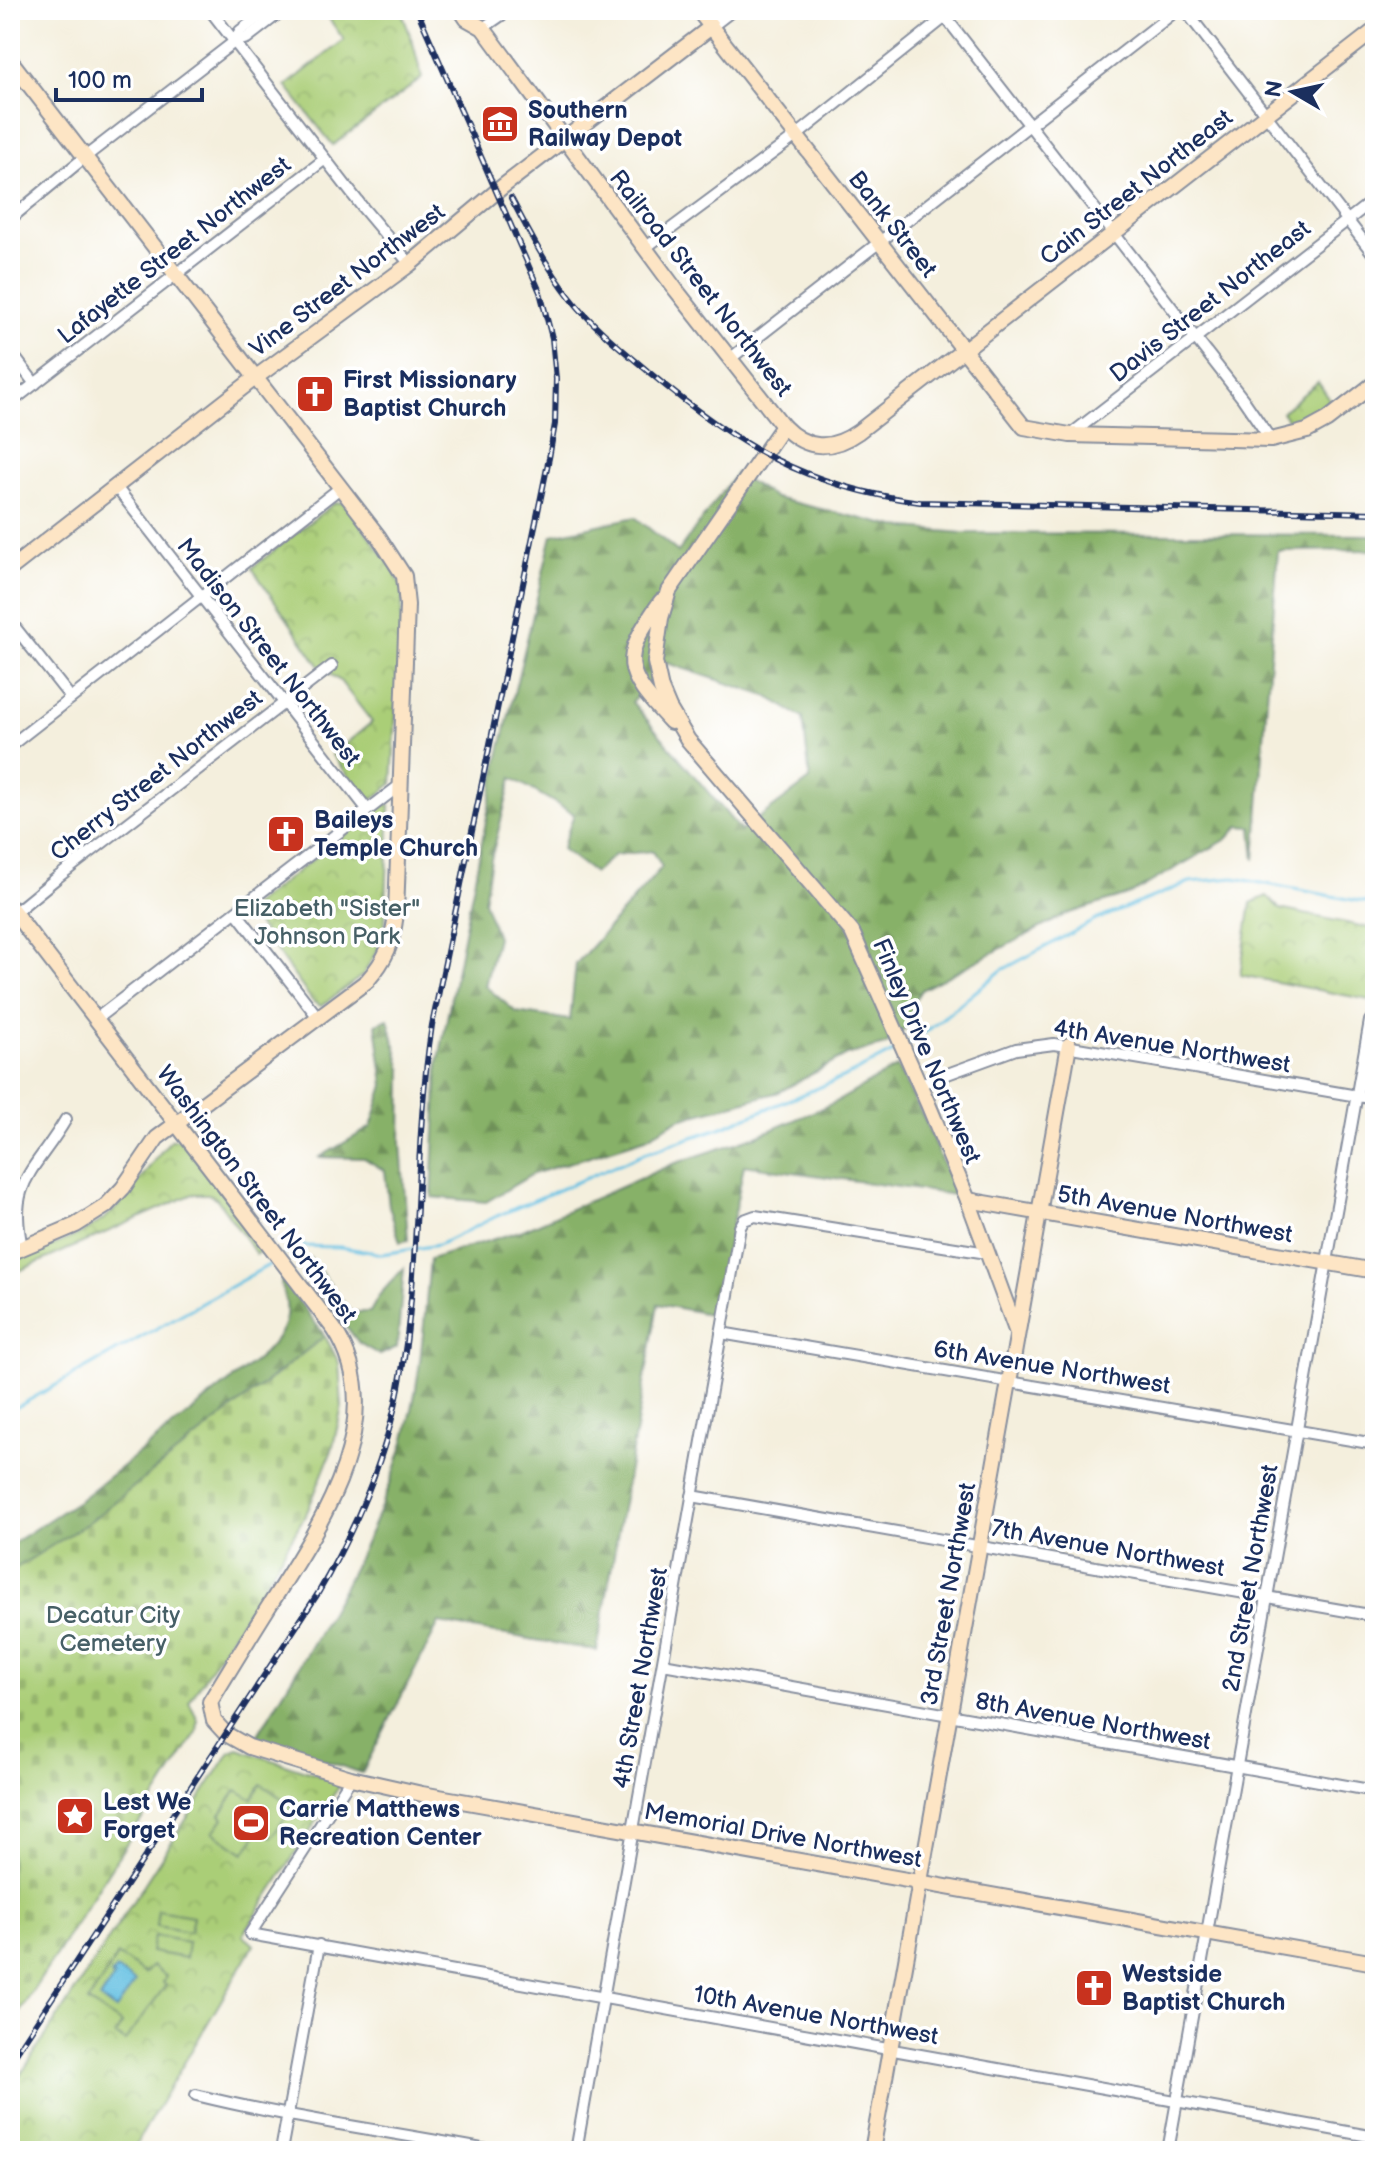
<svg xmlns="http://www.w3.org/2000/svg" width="1385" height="2161" font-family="'Balsamiq Sans',sans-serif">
	<defs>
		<pattern id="forest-firs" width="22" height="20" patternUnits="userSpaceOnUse" patternTransform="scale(2)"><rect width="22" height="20" fill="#87b168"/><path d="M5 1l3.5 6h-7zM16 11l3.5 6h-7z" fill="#6e9059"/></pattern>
		<pattern id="cemetery-stones" width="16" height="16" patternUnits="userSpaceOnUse" patternTransform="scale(2)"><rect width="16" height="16" fill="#aace77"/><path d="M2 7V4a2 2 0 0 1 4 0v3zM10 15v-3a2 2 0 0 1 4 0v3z" fill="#92b169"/></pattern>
		<pattern id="park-crowns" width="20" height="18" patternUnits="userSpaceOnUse" patternTransform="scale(2)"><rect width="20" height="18" fill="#aace77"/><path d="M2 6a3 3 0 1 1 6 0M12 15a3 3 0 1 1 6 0" fill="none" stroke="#92b169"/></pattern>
	</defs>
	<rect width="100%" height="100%" fill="#fff"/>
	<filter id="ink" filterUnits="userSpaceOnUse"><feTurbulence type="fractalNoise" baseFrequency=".0125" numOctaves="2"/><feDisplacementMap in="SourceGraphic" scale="16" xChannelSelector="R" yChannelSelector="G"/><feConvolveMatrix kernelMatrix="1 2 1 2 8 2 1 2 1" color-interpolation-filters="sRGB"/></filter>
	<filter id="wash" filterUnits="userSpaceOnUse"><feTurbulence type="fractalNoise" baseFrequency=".006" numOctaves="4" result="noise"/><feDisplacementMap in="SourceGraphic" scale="32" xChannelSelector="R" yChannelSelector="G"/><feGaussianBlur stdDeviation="1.8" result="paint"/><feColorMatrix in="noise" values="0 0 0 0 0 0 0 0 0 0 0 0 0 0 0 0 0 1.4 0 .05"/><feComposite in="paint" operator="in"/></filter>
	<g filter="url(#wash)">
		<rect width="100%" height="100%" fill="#f4efdd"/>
		<g fill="url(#forest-firs)" stroke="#517063" stroke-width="2" fill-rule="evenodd">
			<path d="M736,473L775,498L896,527L962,533L1371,535L1375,537V550L1278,551L1255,860L1252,827L1239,826L1227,839L1130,894L1067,914L921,990L911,1006V1024L885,1045L847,1055L779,1092L679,1119L646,1138L533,1174L486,1202L432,1197L438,1064L499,756L552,535L635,517L678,552ZM667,663L766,696L803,718L810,780L741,831L632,702ZM512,778L574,814L562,849L594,873L614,855L653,851L662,867L576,964L570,1020L516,1012L485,986L497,937L484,901L491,859Z"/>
			<polygon points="388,1019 402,1070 401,1143 408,1240 400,1242 389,1206 385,1171 364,1158 320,1157 371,1127 384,1085 376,1024"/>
			<path d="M897,1067L925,1120L955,1195L744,1165L714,1315L658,1304L597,1651L439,1623L362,1773L256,1738C312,1645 372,1550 403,1445C421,1385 424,1321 430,1259L523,1230L673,1164L757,1136L836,1102Z"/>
			<polygon points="310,1258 351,1312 370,1312 380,1294 404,1268 397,1347 380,1355 359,1343 297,1262"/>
			<path d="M282,1279L325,1336L88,1523L10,1572V1545L81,1499L258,1359C273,1344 290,1327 286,1303C285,1294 279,1288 282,1279Z"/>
		</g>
		<polygon fill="url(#cemetery-stones)" stroke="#627e6a" stroke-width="2" points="325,1336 339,1363 342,1407 332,1450 308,1510 272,1572 189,1702 198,1720 197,1732 10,2027 10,1572 88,1523"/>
		<g fill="url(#park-crowns)" stroke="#627e6a" stroke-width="2">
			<polygon points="323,10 401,10 413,43 422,78 333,145 286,86 344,40"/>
			<polygon points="1318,382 1330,400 1306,418 1290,423 1282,412"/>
			<polygon points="344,502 392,567 403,590 392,784 369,802 332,755 372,722 340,681 321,668 252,568 334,503"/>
			<polygon points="385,804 390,805 385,924 381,944 363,975 321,1006 313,1002 247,910"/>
			<polygon points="1267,896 1280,909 1375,929 1375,1001 1240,975 1251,903"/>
			<path d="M180,1139L264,1249L256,1254L217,1199L208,1194H193L10,1275V1263C41,1249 86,1236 111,1213C134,1192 150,1163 171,1140Z"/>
			<polygon points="238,1749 336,1781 340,1785 243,1935 254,1945 132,2151 10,2151 10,2091 230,1752"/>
		</g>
		<g fill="#aace77" stroke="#627e6a" stroke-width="2">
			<polygon points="261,1784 293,1806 272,1837 260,1830 244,1853 213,1832 223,1818 220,1815 237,1790 252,1799"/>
			<polygon points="158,1910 193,1916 190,1932 156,1926"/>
			<polygon points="154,1936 188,1942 186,1958 151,1952"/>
			<polygon points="118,1955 145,1974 152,1966 166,1976 163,1983 166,1985 125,2041 115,2035 122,2024 88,2002"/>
		</g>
		<polygon fill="#64c0e2" stroke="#4078a0" stroke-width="2" points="116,1969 135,1982 116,2010 100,1999 114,1977 111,1975"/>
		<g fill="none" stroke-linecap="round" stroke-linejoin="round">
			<g stroke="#64c0e2" stroke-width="3">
				<polyline points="907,1044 917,1039 1002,970 1096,920 1190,882 1234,878 1375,904"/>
				<polyline points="285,1254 297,1246 340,1247 382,1254 438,1245 497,1216 645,1153 720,1128 847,1076 897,1050"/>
				<polyline points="10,1411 276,1261"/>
			</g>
		</g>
	</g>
	<g filter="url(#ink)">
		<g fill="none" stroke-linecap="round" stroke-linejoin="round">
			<defs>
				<g id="street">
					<polyline points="210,10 363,208 410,264"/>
					<polyline points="940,10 1243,399 1271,440"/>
					<polyline points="1185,10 1375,256"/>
					<polyline points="711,27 733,10"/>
					<polyline points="483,28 509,10"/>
					<polyline points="234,42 240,31 268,10"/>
					<polyline points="10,219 85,157 234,42 247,38 283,10"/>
					<polyline points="645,248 796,136 954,10"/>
					<polyline points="10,351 35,384"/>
					<polyline points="731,358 1177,10"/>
					<polyline points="10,403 325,159"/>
					<polyline points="1070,435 1375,199"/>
					<polyline points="116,487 367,809"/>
					<polyline points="10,621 71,698"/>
					<polyline points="10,746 340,488"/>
					<polyline points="236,912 317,1016"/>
					<polyline points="10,921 14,913 58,877 332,666"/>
					<polyline points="96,1019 399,786"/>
					<polyline points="920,1084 1016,1049 1054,1044 1375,1099"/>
					<path d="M22,1247C7,1180 36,1171 66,1119"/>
					<polyline points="721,1333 1375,1444"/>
					<polyline points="692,1496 1375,1616"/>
					<polyline points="663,1664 1375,1791"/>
					<polyline points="351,1778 250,1934 1375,2137"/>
					<path d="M196,2095C293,2119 393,2132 493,2151"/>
					<polyline points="281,2151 319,1945"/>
					<polyline points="576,2151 740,1227 744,1220 755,1216 987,1253"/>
					<polyline points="1168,2151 1370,1021 1375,1015"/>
				</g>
				<g id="secondary">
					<path d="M461,10L467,19L483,28L676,290L783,426C806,450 831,451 858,432L1375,30"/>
					<polyline points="698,10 1024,427 1070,435 1271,440 1307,431 1327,420 1375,383"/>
					<path d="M10,60L378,536L404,576L407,605L396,914C392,944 387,958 367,981L157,1138L123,1188L106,1206L76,1225L10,1253"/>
					<polyline points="783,426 669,591 661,618 655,662 661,689 669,708 688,740 852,932 928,1104 968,1200 1017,1333"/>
					<polyline points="10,569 255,378 410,264 502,187 711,27"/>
					<path d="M661,601C619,660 623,671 671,722"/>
					<path d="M10,907L334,1329C393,1418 320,1526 271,1603C250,1636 230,1669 210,1702L214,1721L226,1734L249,1747L351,1778L422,1794L1375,1963"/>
					<polyline points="968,1200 1375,1271"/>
					<polyline points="872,2151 1069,1045"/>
				</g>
			</defs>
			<use href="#street" stroke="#888f9e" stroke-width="14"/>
			<use href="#secondary" stroke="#888f9e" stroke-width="18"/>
			<use href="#street" stroke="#fff" stroke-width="10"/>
			<use href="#secondary" stroke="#fde5c5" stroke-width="14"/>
			<defs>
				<g id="rail">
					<path d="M511,198C529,232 546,266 570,297C592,326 622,349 650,373C737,446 806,487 920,502L1375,513"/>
					<path d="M10,2062L317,1595C355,1530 385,1461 399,1387C422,1268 413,1145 432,1025L549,458L555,424L556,379L552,338L540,292L417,10"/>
				</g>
			</defs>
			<use href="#rail" stroke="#1b2f5e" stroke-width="6"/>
			<use href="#rail" stroke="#fff" stroke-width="3" stroke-dasharray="9" stroke-linecap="butt"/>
		</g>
	</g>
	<defs>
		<symbol id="museum-square" viewBox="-11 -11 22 22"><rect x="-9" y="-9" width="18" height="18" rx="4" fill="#c8321e" stroke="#fff"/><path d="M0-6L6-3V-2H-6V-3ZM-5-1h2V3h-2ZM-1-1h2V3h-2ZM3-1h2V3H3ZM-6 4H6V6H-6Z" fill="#fff"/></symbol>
		<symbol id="church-square" viewBox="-11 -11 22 22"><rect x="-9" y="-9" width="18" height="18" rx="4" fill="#c8321e" stroke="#fff"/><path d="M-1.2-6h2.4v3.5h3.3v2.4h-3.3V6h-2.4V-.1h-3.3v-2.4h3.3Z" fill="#fff"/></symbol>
		<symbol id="sight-square" viewBox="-11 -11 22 22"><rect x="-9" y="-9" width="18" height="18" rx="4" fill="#c8321e" stroke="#fff"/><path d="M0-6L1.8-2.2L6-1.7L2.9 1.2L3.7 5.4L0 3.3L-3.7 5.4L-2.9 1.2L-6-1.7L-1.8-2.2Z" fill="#fff"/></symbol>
		<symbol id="stadium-square" viewBox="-11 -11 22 22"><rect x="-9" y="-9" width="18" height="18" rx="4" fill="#c8321e" stroke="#fff"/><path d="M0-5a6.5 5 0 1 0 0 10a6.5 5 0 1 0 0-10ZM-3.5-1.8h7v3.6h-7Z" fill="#fff"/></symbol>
	</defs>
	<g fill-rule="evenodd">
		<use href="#museum-square" x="478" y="102" width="44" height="44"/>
		<use href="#church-square" x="293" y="372" width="44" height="44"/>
		<use href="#church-square" x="264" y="812" width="44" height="44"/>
		<use href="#sight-square" x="53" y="1794" width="44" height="44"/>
		<use href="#stadium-square" x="229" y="1801" width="44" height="44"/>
		<use href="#church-square" x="1072" y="1966" width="44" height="44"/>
	</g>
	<g text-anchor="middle" stroke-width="7" stroke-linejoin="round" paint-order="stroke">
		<g font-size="24" font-weight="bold" fill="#1b2f5e" stroke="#fff" text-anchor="start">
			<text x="528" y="118">Southern<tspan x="528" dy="28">Railway Depot</tspan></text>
			<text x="343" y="388">First Missionary<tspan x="343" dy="28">Baptist Church</tspan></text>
			<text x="314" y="828">Baileys<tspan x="314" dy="28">Temple Church</tspan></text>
			<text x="103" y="1810">Lest We<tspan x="103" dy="28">Forget</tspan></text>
			<text x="279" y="1817">Carrie Matthews<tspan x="279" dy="28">Recreation Center</tspan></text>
			<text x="1122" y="1982">Westside<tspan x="1122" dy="28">Baptist Church</tspan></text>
		</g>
		<g font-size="24" fill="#1b2f5e" stroke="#fff">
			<text transform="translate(1136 187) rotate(-38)" y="8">Cain Street Northeast</text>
			<text transform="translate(893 224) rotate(52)" y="8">Bank Street</text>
			<text transform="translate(174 250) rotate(-38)" y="8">Lafayette Street Northwest</text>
			<text transform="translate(347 280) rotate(-37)" y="8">Vine Street Northwest</text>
			<text transform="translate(701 283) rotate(52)" y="8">Railroad Street Northwest</text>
			<text transform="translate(1210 301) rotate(-38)" y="8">Davis Street Northeast</text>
			<text transform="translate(269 652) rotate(52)" y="8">Madison Street Northwest</text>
			<text transform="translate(156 775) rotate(-38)" y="8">Cherry Street Northwest</text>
			<text transform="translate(1172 1046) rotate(9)" y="8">4th Avenue Northwest</text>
			<text transform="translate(927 1051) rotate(67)" y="8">Finley Drive Northwest</text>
			<text transform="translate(257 1194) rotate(53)" y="8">Washington Street Northwest</text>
			<text transform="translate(1175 1214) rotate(10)" y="8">5th Avenue Northwest</text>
			<text transform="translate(1052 1367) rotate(9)" y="8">6th Avenue Northwest</text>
			<text transform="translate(1108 1548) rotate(10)" y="8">7th Avenue Northwest</text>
			<text transform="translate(1250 1578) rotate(-80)" y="8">2nd Street Northwest</text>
			<text transform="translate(948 1594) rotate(-80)" y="8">3rd Street Northwest</text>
			<text transform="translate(640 1678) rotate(-80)" y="8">4th Street Northwest</text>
			<text transform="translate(1093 1721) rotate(10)" y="8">8th Avenue Northwest</text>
			<text transform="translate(783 1835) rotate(10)" y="8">Memorial Drive Northwest</text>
			<text transform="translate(816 2015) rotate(10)" y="8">10th Avenue Northwest</text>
		</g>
		<g font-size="24" fill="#465f66" stroke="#fff">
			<text x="327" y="916">Elizabeth "Sister"<tspan x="327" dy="28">Johnson Park</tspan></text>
			<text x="113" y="1623">Decatur City<tspan x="113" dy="28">Cemetery</tspan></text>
		</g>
	</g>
	<rect width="1385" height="2161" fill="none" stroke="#fff" stroke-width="40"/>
	<g transform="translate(1293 92) rotate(279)" stroke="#ffffff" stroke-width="6" paint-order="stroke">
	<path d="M0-6L14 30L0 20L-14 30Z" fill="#1b2f5e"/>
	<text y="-12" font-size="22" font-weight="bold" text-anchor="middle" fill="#1b2f5e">N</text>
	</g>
	<path d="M56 88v12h146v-12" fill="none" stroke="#1b2f5e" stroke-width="4"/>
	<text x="68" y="88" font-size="24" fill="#1b2f5e" stroke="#ffffff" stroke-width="6" paint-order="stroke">100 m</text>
</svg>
